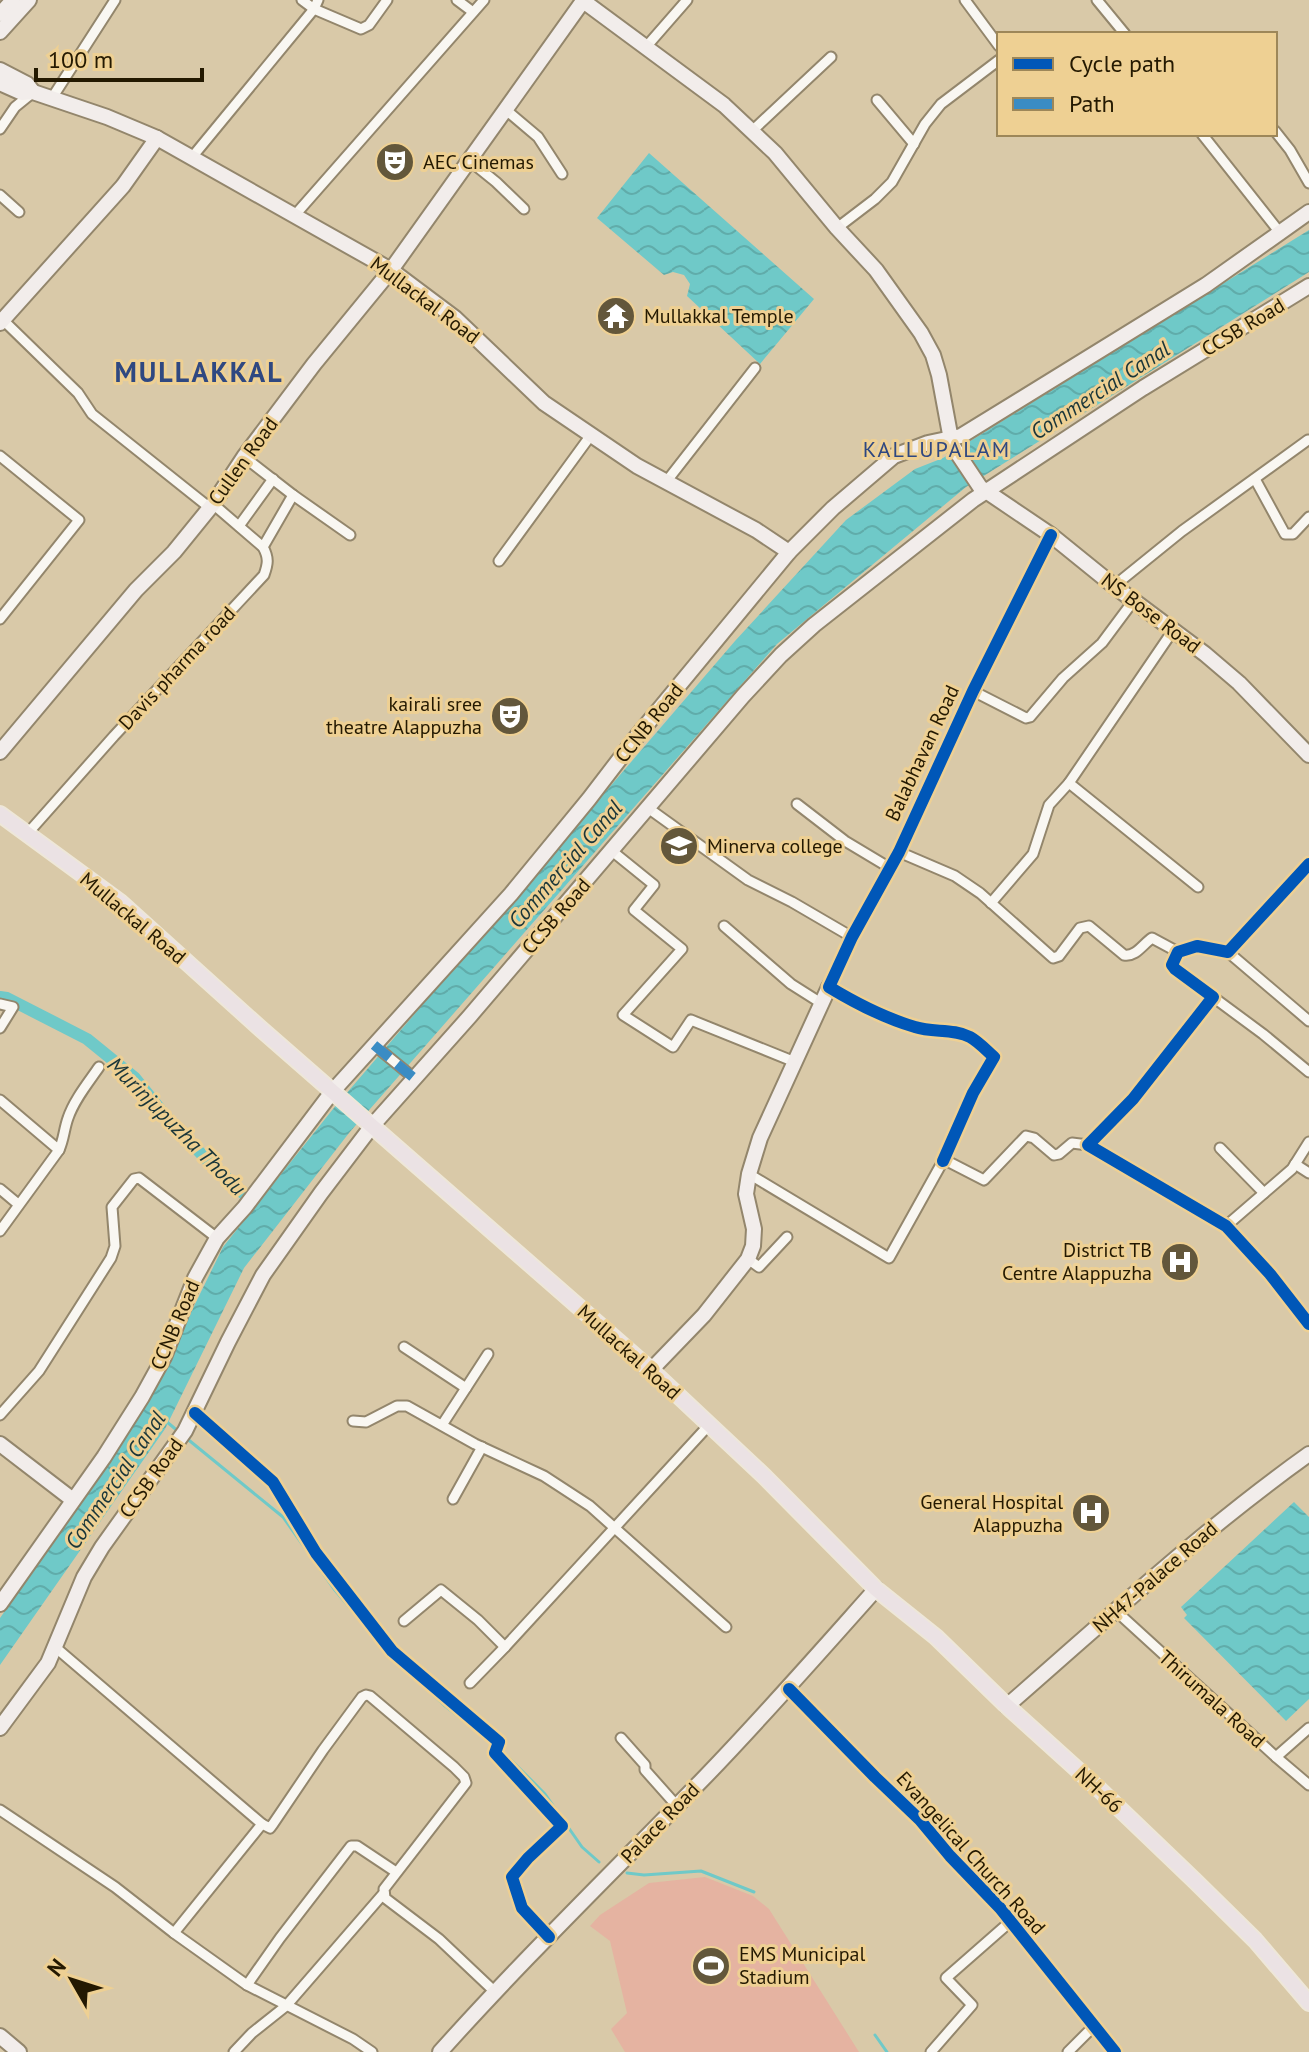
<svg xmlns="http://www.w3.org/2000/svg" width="1309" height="2052" font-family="'PT Sans',sans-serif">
	<defs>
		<pattern id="water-waves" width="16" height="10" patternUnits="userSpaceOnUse" patternTransform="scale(2)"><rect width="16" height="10" fill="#6fc9c8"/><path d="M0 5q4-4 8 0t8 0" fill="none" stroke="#60acaa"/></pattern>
	</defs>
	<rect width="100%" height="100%" fill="#d9c9a8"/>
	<polygon fill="#e5b3a1" points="705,1877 753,1896 769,1909 859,2052 625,2052 611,2029 627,2013 610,1941 590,1926 600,1915 649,1883"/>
	<g fill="url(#water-waves)">
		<polygon points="649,153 814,299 760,364 687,296 690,284 684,275 673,272 664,275 597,218"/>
		<polygon points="1309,230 1309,272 966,487 777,644 349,1133 244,1268 165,1429 0,1665 0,1618 76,1510 149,1398 223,1247 333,1109 735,641 846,520 915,469 943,458"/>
		<polygon points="1294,1502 1309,1517 1309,1699 1286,1721 1184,1618 1187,1615 1181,1607"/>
	</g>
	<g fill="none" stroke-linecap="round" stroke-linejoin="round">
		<g stroke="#6fc9c8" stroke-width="3">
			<polyline points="167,1422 179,1432"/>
			<polyline points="185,1437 283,1517 334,1589 389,1654 444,1705 500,1749 545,1794 582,1847 599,1862"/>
			<polyline points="627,1873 644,1875 701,1871 754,1892"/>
			<polyline points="875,2035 887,2052"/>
		</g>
		<polyline stroke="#6fc9c8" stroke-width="12" points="0,997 7,998 87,1039 135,1078 164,1114 205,1158 255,1204"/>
		<defs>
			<g id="street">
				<polyline points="302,0 314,9 361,29 369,25 387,0"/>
				<polyline points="457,0 473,12"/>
				<polyline points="965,0 999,46"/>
				<polyline points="1097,0 1125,34"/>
				<polyline points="646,47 687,0"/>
				<polyline points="52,98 115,0"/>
				<polyline points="877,100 914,144"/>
				<polyline points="506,110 538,137 562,174"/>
				<polyline points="0,129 15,107 31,94"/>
				<polyline points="752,131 831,57"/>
				<polyline points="1275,131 1290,150 1309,183"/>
				<polyline points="1202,134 1281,234"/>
				<polyline points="193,156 314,9 318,0"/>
				<polyline points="470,161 496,182 524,209"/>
				<polyline points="0,195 19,212"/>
				<polyline points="295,215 484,0"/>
				<polyline points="837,228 875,199 892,182 925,124 941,104 999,60"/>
				<polyline points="3,320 78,393 92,414 210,508"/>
				<polyline points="0,456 79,520 0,619"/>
				<polyline points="244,457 293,495 263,547"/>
				<polyline points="1255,479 1285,534 1293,534 1309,517"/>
				<polyline points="666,482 755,368"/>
				<polyline points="293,495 350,535"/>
				<polyline points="239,526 273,479"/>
				<polyline points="499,561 591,435"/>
				<polyline points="1114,586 1182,531 1308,440"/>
				<polyline points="1174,629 1069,783 1198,887"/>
				<polyline points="973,691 1026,718 1030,717 1063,678 1102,643 1134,600"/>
				<polyline points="797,804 845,841 890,868"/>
				<polyline points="648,808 748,880 792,902 852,937"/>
				<path d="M28,833L114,736L264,575C268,564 269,558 263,547L213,504"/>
				<polyline points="612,851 654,885 634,910 682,949 623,1015 673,1047 691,1020 795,1062"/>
				<path d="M899,852L955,876L980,893L1053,958L1059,956L1080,928L1089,926L1124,955C1136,957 1143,944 1152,938L1178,952"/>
				<polyline points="1309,864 1228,952 1197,946 1178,952 1172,965 1175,969 1213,997 1133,1099 1088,1145 1226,1226 1270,1274 1309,1324"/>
				<polyline points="991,903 1033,854 1049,805 1069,783"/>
				<polyline points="724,926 791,984 821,1003"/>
				<polyline points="1228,952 1309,1021"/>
				<polyline points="1213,997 1263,1034 1309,1072"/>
				<polyline points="0,1004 13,1007 0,1028"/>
				<polyline points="374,1045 414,1078"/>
				<polyline points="0,1100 59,1150"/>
				<polyline points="1220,1148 1264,1193"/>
				<path d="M943,1161L973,1093L994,1057C987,1051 979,1042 970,1037C953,1028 933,1033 915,1027C884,1018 857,1004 829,987L852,937L899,852L973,691L1051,535"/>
				<polyline points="1295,1164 1309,1173"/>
				<polyline points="749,1174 889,1258 943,1161 947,1161 984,1180 1026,1136 1034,1138 1054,1155 1059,1154 1072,1143 1088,1145"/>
				<polyline points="0,1189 18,1204"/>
				<polyline points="1226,1226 1292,1169 1309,1142"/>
				<path d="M0,1231L59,1150C64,1139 64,1129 68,1118C74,1100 88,1083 99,1067"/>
				<polyline points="748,1259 759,1267 787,1237"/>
				<polyline points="404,1347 466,1388"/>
				<polyline points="195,1413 273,1482 316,1553 392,1651 499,1742 495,1753 562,1826 528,1858 512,1877 522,1908 549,1937"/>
				<polyline points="0,1415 39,1371 111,1258 115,1246 112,1207 134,1179 139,1178 217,1238"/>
				<polyline points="353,1421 366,1422 397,1406 407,1406 475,1444 544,1476 590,1506 726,1627"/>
				<polyline points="442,1425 488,1354"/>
				<polyline points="453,1499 482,1447"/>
				<polyline points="1116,1611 1276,1757 1309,1785"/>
				<polyline points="404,1621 441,1590 478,1620 505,1647"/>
				<polyline points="55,1647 262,1824 174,1933"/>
				<polyline points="470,1683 505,1647 709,1425"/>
				<polyline points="789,1689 875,1777 920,1820 950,1856 1000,1908 1115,2052"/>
				<polyline points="621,1738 645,1765 645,1770 677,1806"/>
				<polyline points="1276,1757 1309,1728"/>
				<polyline points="0,1810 115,1887 174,1933 247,1985 353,2039 372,2052"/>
				<polyline points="262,1824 270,1828 273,1824 323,1750 362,1697 366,1695 370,1696 454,1767 464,1777 466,1783 384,1889 385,1898 439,1939 494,1991"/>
				<polyline points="247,1985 280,1938 351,1846 357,1846 396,1872"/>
				<polyline points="234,2052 252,2033 286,2006 384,1893"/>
				<polyline points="931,2052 972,2005 946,1978 1011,1921"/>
				<polyline points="1068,2052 1094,2026"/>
			</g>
			<g id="secondary">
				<polyline points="582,0 724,105 775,153 837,228 876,270 921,333 933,355 939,375 952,445 980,487 1051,535 1114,586 1205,654 1239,683 1309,755"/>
				<polyline points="0,14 13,0"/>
				<polyline points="0,32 29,0"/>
				<polyline points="0,70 27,84 33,92"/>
				<polyline points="0,83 22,93 33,92 107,117 157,138 391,270 455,318 544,403 637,466 756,530 789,552"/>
				<polyline points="0,323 123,186 157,138"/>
				<polyline points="0,752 136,590 174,552 213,504 244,457 314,364 391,270 583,1"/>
				<polyline points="651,1370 704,1315 748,1259 753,1246 754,1229 746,1194 749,1174 760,1138 829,987"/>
				<polyline points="0,1444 73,1500"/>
				<polyline points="0,1604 104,1457 142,1397 164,1357 195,1278 217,1238 245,1207 332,1092 511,894 589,799 638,735 789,552 833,508 894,456 928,443 961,436 1206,285 1309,212"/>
				<path d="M1007,1706C1106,1620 1202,1530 1309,1454"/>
				<polyline points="0,1728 48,1663 84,1577 102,1547 185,1431 228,1342 263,1275 321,1193 372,1126 470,1016 743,696 781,655 814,625 973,500 1143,388 1309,286"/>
				<polyline points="0,2036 19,2052"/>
				<path d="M440,2052C524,1958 615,1870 703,1779C763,1717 819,1653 876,1589"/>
			</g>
			<polyline id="primary" points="0,814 120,902 261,1029 651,1370 764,1476 876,1589 936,1637 1007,1706 1100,1790 1194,1880 1255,1940 1309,2003"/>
		</defs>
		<use href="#street" stroke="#93866c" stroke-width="13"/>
		<use href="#secondary" stroke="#93866c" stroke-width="18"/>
		<use href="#primary" stroke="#eee7d8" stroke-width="18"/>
		<use href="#street" stroke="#f9f7f2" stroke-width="9"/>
		<use href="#secondary" stroke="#f2edeb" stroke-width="14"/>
		<use href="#primary" stroke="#ebe2e4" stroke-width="14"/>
		<polyline stroke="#3a8cc4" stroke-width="10" stroke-dasharray="20 10" stroke-linecap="butt" points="374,1045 414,1078"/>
		<defs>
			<g id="cycleway">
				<polyline points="1309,864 1228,952 1197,946 1178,952 1172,965 1175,969 1213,997 1133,1099 1088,1145 1226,1226 1270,1274 1309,1324"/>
				<path d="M943,1161L973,1093L994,1057C987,1051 979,1042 970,1037C953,1028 933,1033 915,1027C884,1018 857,1004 829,987L852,937L899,852L973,691L1051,535"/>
				<polyline points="195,1413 273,1482 316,1553 392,1651 499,1742 495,1753 562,1826 528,1858 512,1877 522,1908 549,1937"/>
				<polyline points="789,1689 875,1777 920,1820 950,1856 1000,1908 1115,2052"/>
			</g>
		</defs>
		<use href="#cycleway" stroke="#eed093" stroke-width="17"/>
		<use href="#cycleway" stroke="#0057b8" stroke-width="12"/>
	</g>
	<defs>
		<symbol id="theatre-disc" viewBox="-11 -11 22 22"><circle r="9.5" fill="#63573b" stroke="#eed093"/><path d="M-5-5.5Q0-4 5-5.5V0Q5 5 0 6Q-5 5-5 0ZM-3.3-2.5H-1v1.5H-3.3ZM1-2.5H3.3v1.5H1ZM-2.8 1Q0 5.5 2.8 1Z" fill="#fff"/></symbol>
		<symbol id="temple-disc" viewBox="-11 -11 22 22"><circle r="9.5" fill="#63573b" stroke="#eed093"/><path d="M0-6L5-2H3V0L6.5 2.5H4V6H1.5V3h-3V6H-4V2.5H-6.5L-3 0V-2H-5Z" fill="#fff"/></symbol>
		<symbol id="university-disc" viewBox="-11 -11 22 22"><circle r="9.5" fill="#63573b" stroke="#eed093"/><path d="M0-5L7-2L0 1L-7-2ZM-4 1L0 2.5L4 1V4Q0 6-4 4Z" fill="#fff"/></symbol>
		<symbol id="hospital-disc" viewBox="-11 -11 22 22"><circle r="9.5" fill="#63573b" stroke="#eed093"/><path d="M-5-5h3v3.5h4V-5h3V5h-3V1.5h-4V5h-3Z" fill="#fff"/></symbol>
		<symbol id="stadium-disc" viewBox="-11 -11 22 22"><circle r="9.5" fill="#63573b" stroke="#eed093"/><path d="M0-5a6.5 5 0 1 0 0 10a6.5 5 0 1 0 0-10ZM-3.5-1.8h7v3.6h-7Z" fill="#fff"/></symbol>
	</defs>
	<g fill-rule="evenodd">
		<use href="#theatre-disc" x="373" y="140" width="44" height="44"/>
		<use href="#temple-disc" x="594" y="294" width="44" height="44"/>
		<use href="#theatre-disc" x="488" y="694" width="44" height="44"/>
		<use href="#university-disc" x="657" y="824" width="44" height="44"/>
		<use href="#hospital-disc" x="1158" y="1240" width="44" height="44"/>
		<use href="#hospital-disc" x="1069" y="1491" width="44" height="44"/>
		<use href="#stadium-disc" x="689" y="1944" width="44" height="44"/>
	</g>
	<g text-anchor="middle" stroke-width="6" stroke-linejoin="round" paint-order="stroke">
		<g font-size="20" fill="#241901" stroke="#eed093" text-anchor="start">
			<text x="423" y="169">AEC Cinemas</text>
			<text x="644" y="323">Mullakkal Temple</text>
			<text x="482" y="711" text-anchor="end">kairali sree<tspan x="482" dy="23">theatre Alappuzha</tspan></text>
			<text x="707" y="853">Minerva college</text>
			<text x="1152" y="1257" text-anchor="end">District TB<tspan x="1152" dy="23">Centre Alappuzha</tspan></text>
			<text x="1063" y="1509" text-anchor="end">General Hospital<tspan x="1063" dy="23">Alappuzha</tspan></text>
			<text x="739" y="1961">EMS Municipal<tspan x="739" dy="23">Stadium</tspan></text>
		</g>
		<g font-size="20" fill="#241901" stroke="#eed093">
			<text transform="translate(425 300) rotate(37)" y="7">Mullackal Road</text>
			<text transform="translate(1243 327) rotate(-31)" y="7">CCSB Road</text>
			<text transform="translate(243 461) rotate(-54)" y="7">Cullen Road</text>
			<text transform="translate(1151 613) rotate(37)" y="7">NS Bose Road</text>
			<text transform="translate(177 668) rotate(-47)" y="7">Davis pharma road</text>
			<text transform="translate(649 723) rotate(-51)" y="7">CCNB Road</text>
			<text transform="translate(922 753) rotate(-65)" y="7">Balabhavan Road</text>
			<text transform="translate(556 916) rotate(-49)" y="7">CCSB Road</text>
			<text transform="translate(133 918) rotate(40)" y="7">Mullackal Road</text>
			<text transform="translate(175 1325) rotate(-67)" y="7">CCNB Road</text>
			<text transform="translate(629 1352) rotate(42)" y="7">Mullackal Road</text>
			<text transform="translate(151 1478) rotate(-54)" y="7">CCSB Road</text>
			<text transform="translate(1155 1577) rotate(-41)" y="7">NH47-Palace Road</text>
			<text transform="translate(1212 1699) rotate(42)" y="7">Thirumala Road</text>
			<text transform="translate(1099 1790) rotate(43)" y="7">NH-66</text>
			<text transform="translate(660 1823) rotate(-46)" y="7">Palace Road</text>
			<text transform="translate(971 1853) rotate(48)" y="7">Evangelical Church Road</text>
		</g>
		<g font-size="22" font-style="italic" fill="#1a3639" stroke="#eed093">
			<text transform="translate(1100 390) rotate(-33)" y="8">Commercial Canal</text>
			<text transform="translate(565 864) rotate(-49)" y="8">Commercial Canal</text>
			<text transform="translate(177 1126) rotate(45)" y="8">Murinjupuzha Thodu</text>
			<text transform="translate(115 1480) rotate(-56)" y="8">Commercial Canal</text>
		</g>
		<g font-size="22" letter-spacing="2" fill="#2f4881" stroke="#eed093">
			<text x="937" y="457">KALLUPALAM</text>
		</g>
		<g font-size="28" font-weight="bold" letter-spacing="2" fill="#2f4881" stroke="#eed093">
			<text x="199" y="382">MULLAKKAL</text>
		</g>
	</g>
	<rect x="997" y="32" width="280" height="104" fill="#eed093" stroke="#9d8759" stroke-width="2"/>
	<rect x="1013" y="58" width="40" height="12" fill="#0057b8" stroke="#9d8759" stroke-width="2"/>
	<text x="1069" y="72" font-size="24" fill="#241901">Cycle path</text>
	<rect x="1013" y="98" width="40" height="12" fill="#3a8cc4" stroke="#9d8759" stroke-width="2"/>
	<text x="1069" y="112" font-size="24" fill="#241901">Path</text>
	<g transform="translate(72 1980) rotate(309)" stroke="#eed093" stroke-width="6" paint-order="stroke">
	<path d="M0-6L14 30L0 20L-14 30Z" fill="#241901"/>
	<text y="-12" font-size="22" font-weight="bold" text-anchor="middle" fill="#241901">N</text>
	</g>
	<path d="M36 68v12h166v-12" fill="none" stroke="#241901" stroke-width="4"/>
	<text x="48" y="68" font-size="24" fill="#241901" stroke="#eed093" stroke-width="6" paint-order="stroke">100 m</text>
</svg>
